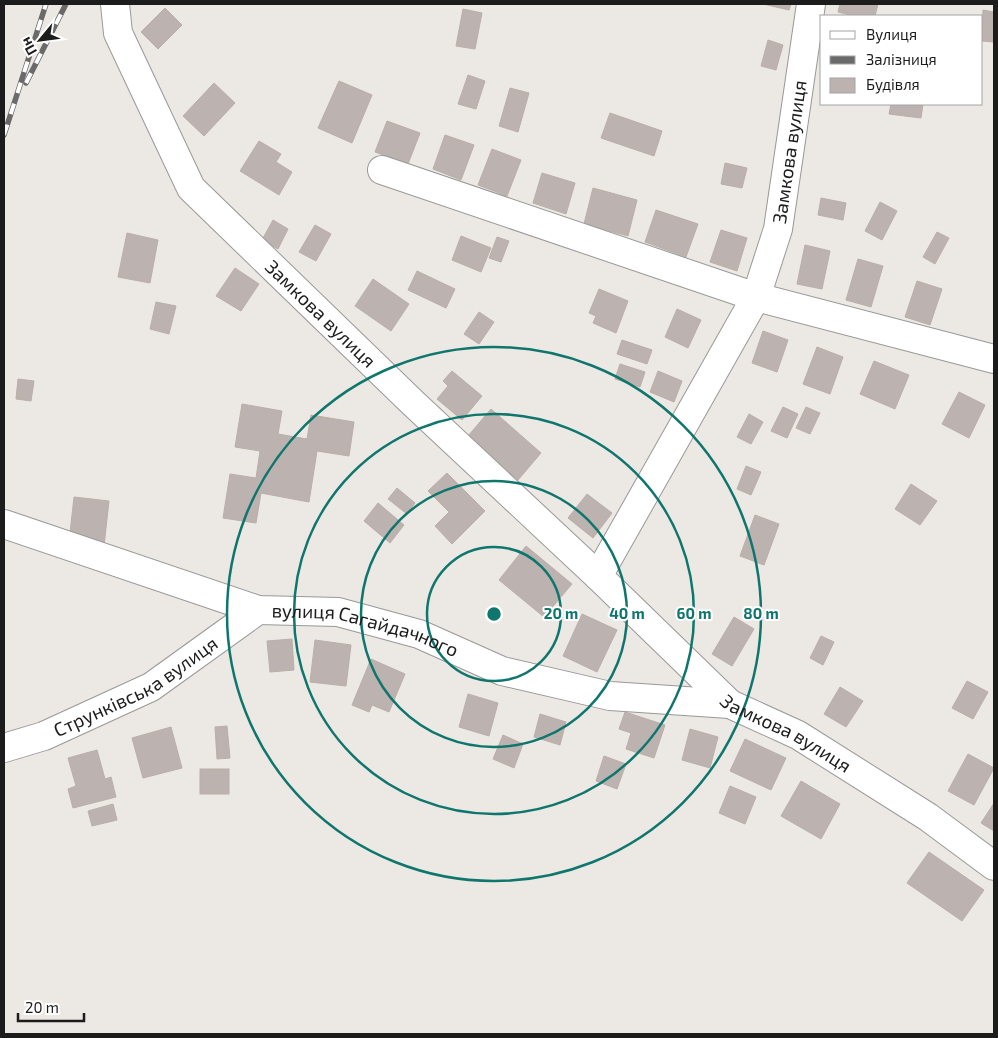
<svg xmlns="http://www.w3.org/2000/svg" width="998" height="1038" font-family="'Exo 2',sans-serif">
	<rect width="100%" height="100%" fill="#ece8e3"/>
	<g fill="#bcb3b0" stroke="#bbaea7">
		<polygon points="763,4 791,4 789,10"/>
		<polygon points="840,4 878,4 875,16 854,16 838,12"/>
		<polygon points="165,8 182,25 158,49 141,32"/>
		<polygon points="463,9 482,13 475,49 456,46"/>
		<polygon points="983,10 994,12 994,42 982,41"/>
		<polygon points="768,40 783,45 776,70 761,66"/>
		<polygon points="468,75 485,81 476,109 458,104"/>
		<polygon points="339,81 372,95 352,143 318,128"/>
		<polygon points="214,83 235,103 204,136 183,116"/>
		<polygon points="510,88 529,93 518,132 499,126"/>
		<polygon points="891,104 923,104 921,118 889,114"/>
		<polygon points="610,113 662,131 654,156 601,138"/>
		<polygon points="387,121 420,133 408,164 375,152"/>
		<polygon points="445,135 474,145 461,180 433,169"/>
		<polygon points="259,141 281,154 276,162 292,172 279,195 240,171"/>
		<polygon points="492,149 521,160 507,196 478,185"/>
		<polygon points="725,163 747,168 742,188 721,184"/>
		<polygon points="542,173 575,183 566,214 533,203"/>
		<polygon points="593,188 637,200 628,236 584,224"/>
		<polygon points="821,198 846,203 843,220 818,215"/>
		<polygon points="880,202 897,211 882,240 865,231"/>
		<polygon points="656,210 698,224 686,257 645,242"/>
		<polygon points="273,220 288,229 278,249 262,240"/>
		<polygon points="315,225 331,234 316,261 299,252"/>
		<polygon points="721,230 747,238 737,271 710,262"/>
		<polygon points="937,232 949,238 935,264 923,257"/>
		<polygon points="127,233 158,240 150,283 118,277"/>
		<polygon points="461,236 491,248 481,272 452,260"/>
		<polygon points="497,237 509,241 501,262 489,258"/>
		<polygon points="805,245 830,251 822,289 797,284"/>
		<polygon points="858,259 883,266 871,307 846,300"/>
		<polygon points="235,268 259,284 241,311 216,296"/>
		<polygon points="417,271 455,289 446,308 408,290"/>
		<polygon points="373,279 409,304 391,331 355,306"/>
		<polygon points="917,281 942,289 930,325 905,317"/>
		<polygon points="599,289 628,301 616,333 593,323 596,316 589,313"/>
		<polygon points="156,302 176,306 169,334 150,329"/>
		<polygon points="677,309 701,320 688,348 665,337"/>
		<polygon points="479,312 494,322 479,344 464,334"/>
		<polygon points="763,331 788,340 777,372 752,363"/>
		<polygon points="622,340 652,350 647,364 617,354"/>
		<polygon points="817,347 843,357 830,394 803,384"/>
		<polygon points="874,361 909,375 895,409 860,394"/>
		<polygon points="620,364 645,372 640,387 615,379"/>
		<polygon points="452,371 482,396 462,420 437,399 448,386 443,381"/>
		<polygon points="658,371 682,381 674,402 650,392"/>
		<polygon points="18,379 34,381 31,401 16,399"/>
		<polygon points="959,392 985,405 969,438 942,424"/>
		<polygon points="242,404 282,411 278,434 307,439 311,415 354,422 349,456 317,451 309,502 261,493 256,523 223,518 230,474 256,478 260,451 235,447"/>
		<polygon points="783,407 798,414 787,438 771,431"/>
		<polygon points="806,407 820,413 810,434 796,428"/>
		<polygon points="491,409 541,453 518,480 468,436"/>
		<polygon points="749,414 763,422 751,444 737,437"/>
		<polygon points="746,466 761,472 751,495 737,489"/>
		<polygon points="447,473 485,511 452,544 435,526 449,512 428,491"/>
		<polygon points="911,484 937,501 920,525 895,509"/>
		<polygon points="397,488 415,503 407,514 388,499"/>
		<polygon points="587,494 612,513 593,538 568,518"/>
		<polygon points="74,497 109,501 104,546 69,542"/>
		<polygon points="378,503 404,525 390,543 364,521"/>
		<polygon points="755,515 779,524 764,565 740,556"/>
		<polygon points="526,546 572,584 544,617 499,580"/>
		<polygon points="582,614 617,630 597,672 563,656"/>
		<polygon points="734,617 754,629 732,666 712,654"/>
		<polygon points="821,636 834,642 823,665 810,658"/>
		<polygon points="292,639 294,670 270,672 267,641"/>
		<polygon points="315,640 351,645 346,686 310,682"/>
		<polygon points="371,659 405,674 389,712 372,705 369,712 352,705"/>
		<polygon points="967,681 988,692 973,719 952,708"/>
		<polygon points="840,687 863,701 846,727 824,714"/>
		<polygon points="468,694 498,703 489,736 459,727"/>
		<polygon points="625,712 665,725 654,758 626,749 631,733 619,729"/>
		<polygon points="540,714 566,722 560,745 534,737"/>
		<polygon points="227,726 230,758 217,759 215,727"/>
		<polygon points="171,727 182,768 143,778 132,738"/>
		<polygon points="690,729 718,737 710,768 682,760"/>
		<polygon points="503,735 523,744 514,768 493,759"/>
		<polygon points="745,739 786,758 771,790 730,771"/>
		<polygon points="97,750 105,779 111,777 116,797 73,808 68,789 76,786 68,758"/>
		<polygon points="968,754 994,768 974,805 948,791"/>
		<polygon points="604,756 626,764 617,789 596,781"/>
		<rect x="200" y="769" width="29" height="25"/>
		<polygon points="801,781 840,804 821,839 781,816"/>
		<polygon points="730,786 756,797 745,824 719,813"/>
		<polygon points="994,803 994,831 981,823"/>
		<polygon points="113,804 117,820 92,826 88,811"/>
		<polygon points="929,852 984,890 962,921 907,883"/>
	</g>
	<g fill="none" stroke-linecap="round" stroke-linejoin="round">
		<defs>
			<g id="minor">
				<path id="s1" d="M115,4L118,33L191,188L413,403L598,576L730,704L798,735L928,817L994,866"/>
				<polyline points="382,170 756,297 994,359"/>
				<path id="s2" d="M4,524L258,610L338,612L419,634L502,671L610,696L730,704"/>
				<path id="s3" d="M598,576L756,297L778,229L811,4"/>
				<path id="s4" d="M4,748L44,736L151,687L258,610"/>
			</g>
		</defs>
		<use href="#minor" stroke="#999" stroke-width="30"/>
		<use href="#minor" stroke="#fff" stroke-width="28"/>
		<defs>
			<g id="rail">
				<polyline points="26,83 66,4"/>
				<polyline points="4,135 46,4"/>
			</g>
		</defs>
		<use href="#rail" stroke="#6a6a6a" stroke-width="5.5"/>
		<use href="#rail" stroke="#fff" stroke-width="4" stroke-dasharray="11" stroke-linecap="butt"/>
	</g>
	<g fill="none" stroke="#0f766e" stroke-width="2.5">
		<circle cx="494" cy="614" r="67"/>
		<circle cx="494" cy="614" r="133"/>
		<circle cx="494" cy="614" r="200"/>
		<circle cx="494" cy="614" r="267"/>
	</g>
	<g text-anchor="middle" stroke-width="4" stroke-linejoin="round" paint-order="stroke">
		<g font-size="19" fill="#1c1c1c" stroke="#fff">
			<text dy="7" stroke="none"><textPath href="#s3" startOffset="470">Замкова вулиця</textPath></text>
			<text dy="7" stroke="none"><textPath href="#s1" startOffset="381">Замкова вулиця</textPath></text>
			<text dy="7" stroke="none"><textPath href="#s2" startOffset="378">вулиця Сагайдачного</textPath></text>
			<text dy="7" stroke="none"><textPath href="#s4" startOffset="146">Струнківська вулиця</textPath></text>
			<text dy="7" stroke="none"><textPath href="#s1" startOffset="1010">Замкова вулиця</textPath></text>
		</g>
	</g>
	<circle cx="494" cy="614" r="8" fill="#0f766e" stroke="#fff" stroke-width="2.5"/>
	<g font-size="15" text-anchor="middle" font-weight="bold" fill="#0f766e" stroke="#fff" stroke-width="4" stroke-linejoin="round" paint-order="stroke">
		<text x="561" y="619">20 m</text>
		<text x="627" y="619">40 m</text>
		<text x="694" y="619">60 m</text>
		<text x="761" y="619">80 m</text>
	</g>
	<rect width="998" height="1038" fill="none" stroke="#1c1c1c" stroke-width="10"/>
	<rect x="820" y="15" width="162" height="90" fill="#ffffff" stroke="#a4a4a4"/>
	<rect x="830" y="31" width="25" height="8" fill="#ffffff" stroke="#a4a4a4"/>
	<text x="866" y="40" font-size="15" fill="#1c1c1c">Вулиця</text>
	<rect x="830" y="56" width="25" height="8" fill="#6a6a6a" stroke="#a4a4a4"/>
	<text x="866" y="65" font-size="15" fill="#1c1c1c">Залізниця</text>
	<rect x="830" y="78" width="25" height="15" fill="#bcb3b0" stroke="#a4a4a4"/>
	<text x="866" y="90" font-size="15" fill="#1c1c1c">Будівля</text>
	<g transform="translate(40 40) rotate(241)" stroke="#ffffff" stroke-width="4" paint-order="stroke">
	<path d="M0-4L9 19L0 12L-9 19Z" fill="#1c1c1c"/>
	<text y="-8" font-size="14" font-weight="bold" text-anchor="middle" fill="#1c1c1c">Пн</text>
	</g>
	<path d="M18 1013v8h66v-8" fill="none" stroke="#1c1c1c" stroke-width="2.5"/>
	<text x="25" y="1013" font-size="15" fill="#1c1c1c" stroke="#ffffff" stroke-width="4" paint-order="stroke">20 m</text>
</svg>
